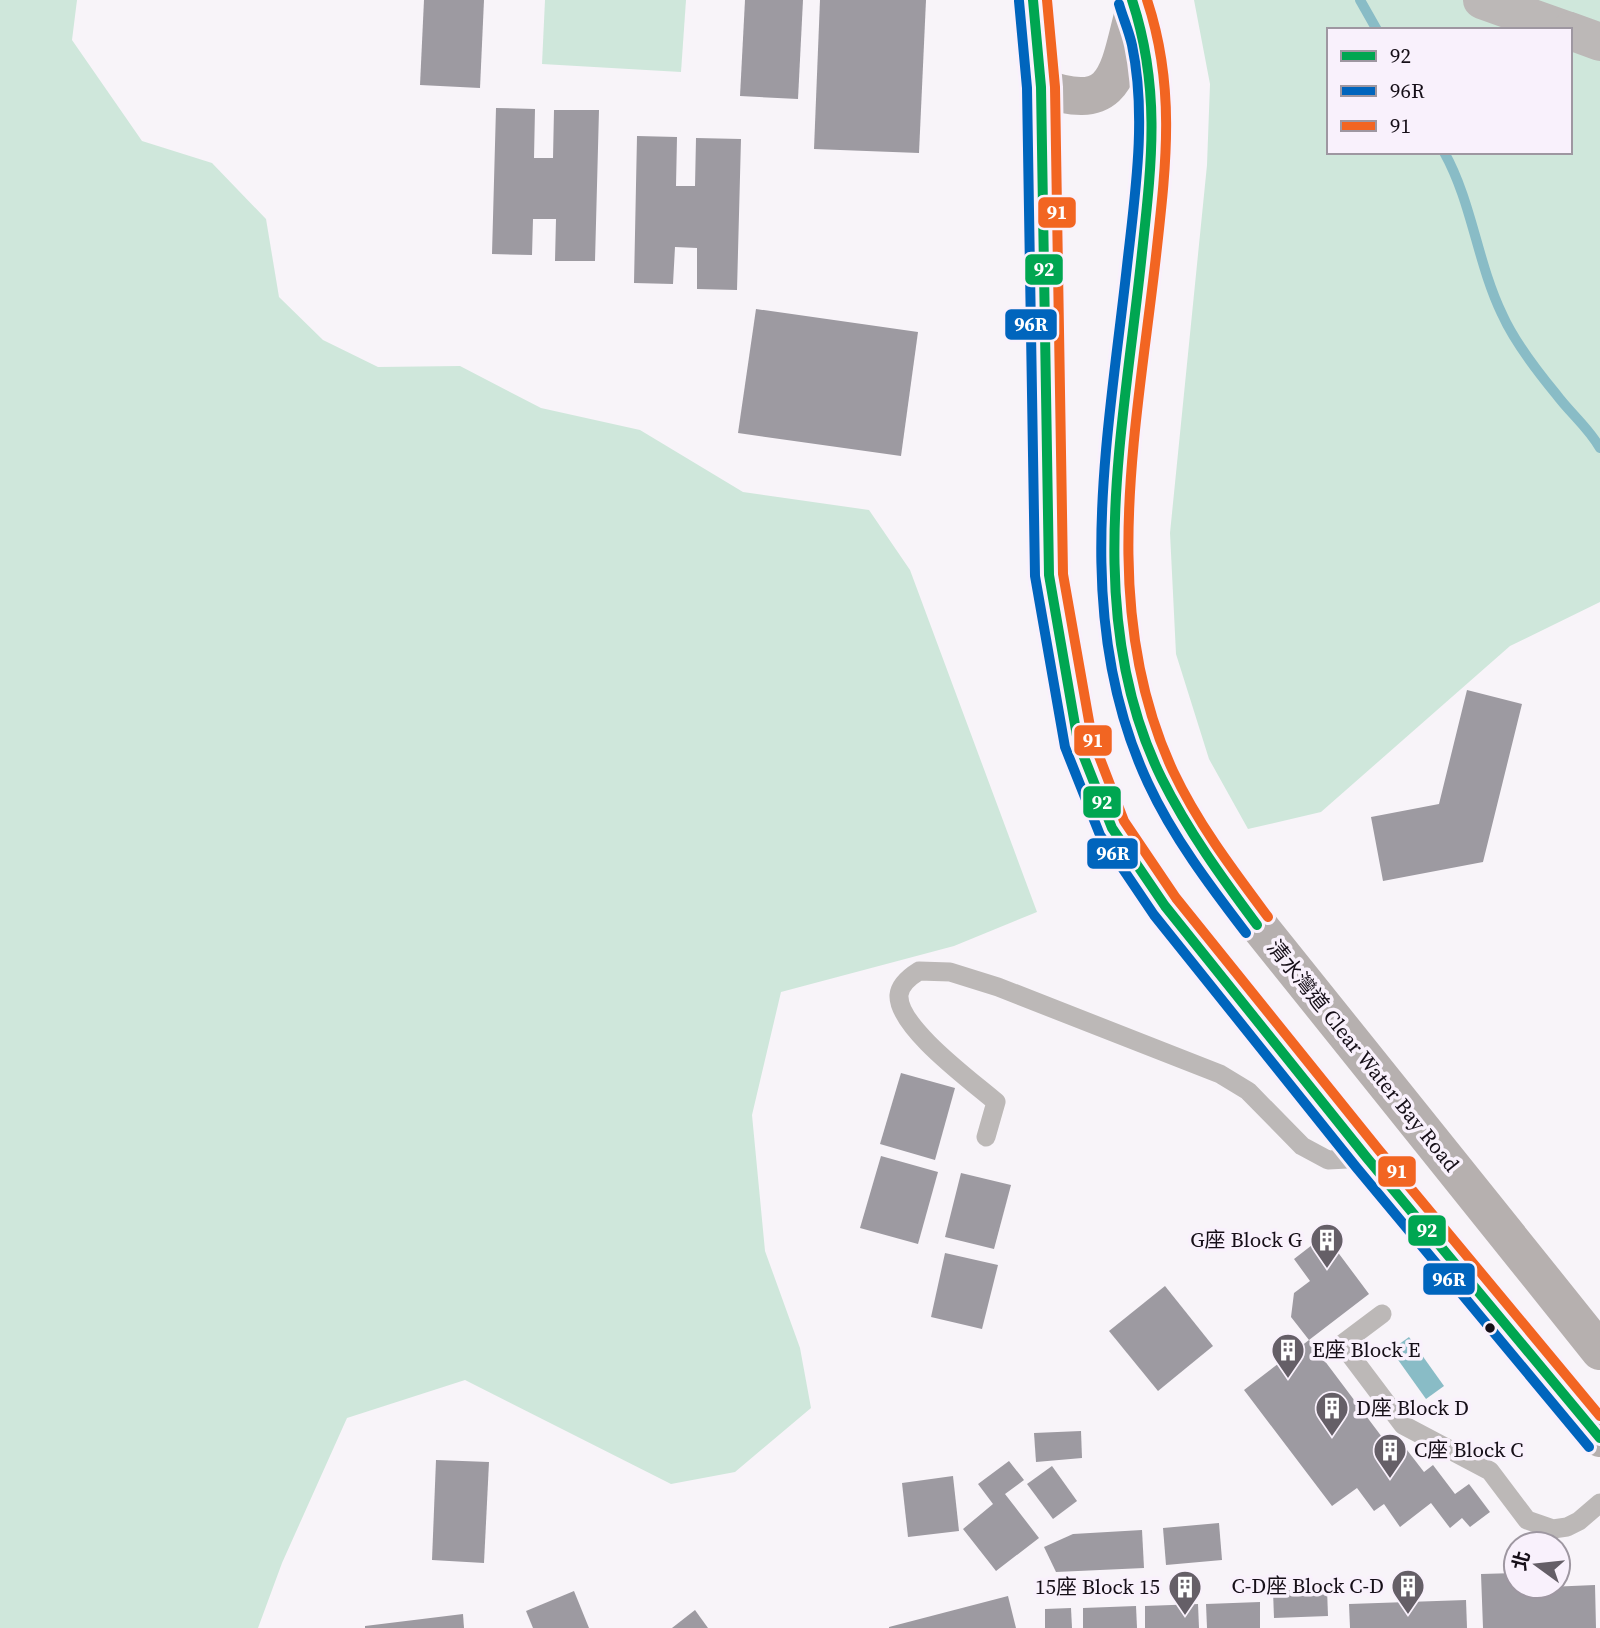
<svg xmlns="http://www.w3.org/2000/svg" width="1600" height="1628" font-family="'Source Serif 4','Noto Sans TC',serif">
	<rect width="100%" height="100%" fill="#f8f4f9"/>
	<g fill="#cfe7db" fill-rule="evenodd">
		<polygon points="0,0 77,0 72,40 142,141 212,163 266,219 279,297 323,340 378,367 460,366 541,408 640,430 743,492 869,510 910,570 1037,912 954,946 781,992 752,1115 765,1251 800,1348 811,1408 735,1472 671,1484 465,1380 347,1418 282,1563 258,1628 0,1628"/>
		<polygon points="545,0 686,0 681,72 542,64"/>
		<path d="M1194,0H1600V602L1510,646L1321,812L1248,829L1209,759L1176,654L1170,533L1207,165L1210,84ZM1329,30H1570V152H1329Z"/>
	</g>
	<polygon fill="#89bcc6" points="1409,1337 1444,1386 1426,1399 1391,1350"/>
	<g fill="none" stroke-linecap="round" stroke-linejoin="round">
		<g stroke="#89bcc6" stroke-width="10">
			<polyline points="1360,0 1377,30"/>
			<path d="M1444,152C1472,202 1477,262 1502,314C1514,341 1537,371 1556,394C1570,413 1588,427 1600,448"/>
		</g>
	</g>
	<g fill="#9d9aa1">
		<polygon points="424,0 484,0 480,88 420,85"/>
		<polygon points="745,0 803,0 798,99 740,96"/>
		<polygon points="820,0 926,0 919,153 814,149"/>
		<polygon points="496,108 535,109 534,158 553,158 554,110 599,110 595,261 555,261 556,219 533,219 532,255 492,254"/>
		<polygon points="637,136 677,137 676,186 695,186 696,138 741,139 737,290 697,289 697,248 675,247 673,284 634,283"/>
		<polygon points="756,309 918,332 901,456 738,433"/>
		<polygon points="1467,690 1522,704 1483,862 1383,881 1371,817 1439,804"/>
		<polygon points="901,1073 955,1088 935,1160 880,1144"/>
		<polygon points="881,1156 938,1172 918,1244 860,1228"/>
		<polygon points="961,1173 1011,1185 994,1249 945,1237"/>
		<polygon points="1325,1235 1369,1294 1309,1340 1291,1317 1294,1293 1310,1281 1294,1259"/>
		<polygon points="945,1253 998,1265 982,1329 931,1317"/>
		<polygon points="1165,1286 1213,1346 1158,1391 1109,1331"/>
		<polygon points="1309,1340 1397,1457 1407,1450 1424,1472 1433,1465 1455,1494 1469,1484 1490,1512 1470,1527 1462,1518 1450,1528 1431,1503 1400,1527 1384,1504 1374,1511 1357,1488 1332,1506 1244,1390"/>
		<polygon points="1081,1431 1082,1458 1036,1462 1034,1433"/>
		<polygon points="436,1460 489,1462 484,1563 432,1560"/>
		<polygon points="1009,1461 1024,1480 1005,1494 1039,1538 996,1571 963,1529 993,1504 978,1484"/>
		<polygon points="1052,1466 1077,1501 1053,1519 1027,1484"/>
		<polygon points="953,1476 959,1531 908,1537 902,1483"/>
		<polygon points="1219,1523 1222,1560 1166,1565 1163,1528"/>
		<polygon points="1142,1530 1144,1568 1056,1572 1044,1547 1073,1534"/>
		<polygon points="1516,1573 1516,1586 1525,1588 1595,1585 1596,1628 1483,1628 1481,1574"/>
		<polygon points="1327,1589 1328,1616 1274,1618 1273,1591"/>
		<polygon points="574,1591 589,1628 533,1628 526,1611"/>
		<polygon points="1008,1596 1016,1628 889,1628 889,1627"/>
		<polygon points="1466,1600 1467,1628 1350,1628 1349,1604"/>
		<polygon points="1260,1602 1260,1628 1207,1628 1206,1604"/>
		<polygon points="1198,1604 1199,1628 1145,1628 1145,1606"/>
		<polygon points="1136,1606 1137,1628 1083,1628 1083,1608"/>
		<polygon points="1071,1608 1072,1628 1045,1628 1045,1609"/>
		<polygon points="695,1610 708,1628 672,1628"/>
		<polygon points="463,1614 464,1628 365,1628 365,1626"/>
	</g>
	<g fill="none" stroke-linecap="round" stroke-linejoin="round">
		<g stroke="#bcb8b7" stroke-width="19">
			<path d="M986,1137L996,1102C973,1082 897,1027 899,995C900,984 911,976 919,971L950,972L998,987L1220,1074L1248,1091L1302,1146L1328,1160L1367,1158"/>
			<polyline points="1382,1314 1342,1344 1403,1425 1490,1471 1527,1520 1553,1529 1567,1527 1579,1521 1600,1503"/>
		</g>
		<g stroke="#bcb8b7" stroke-width="38">
			<polyline points="1482,0 1566,30"/>
			<polyline points="1570,31 1600,42"/>
		</g>
		<g stroke="#b6b0af" stroke-width="38">
			<polyline points="1033,0 1041,87 1049,575 1078,742 1112,828 1165,906 1367,1158 1600,1438"/>
			<path d="M1132,0L1146,42L1154,145L1115,502C1107,656 1132,741 1215,871L1600,1351"/>
			<path d="M1041,87C1115,115 1118,75 1133,15"/>
		</g>
		<defs>
			<g id="bus-1">
				<polyline points="1033,0 1041,87 1049,575 1078,742 1112,828 1165,906 1367,1158 1600,1438"/>
				<path d="M1132,0C1162,91 1151,169 1141,262C1123,432 1082,618 1162,779C1188,831 1222,878 1257,925"/>
			</g>
			<g id="bus-2">
				<polyline points="1019,1 1027,88 1035,576 1065,747 1100,835 1154,915 1356,1167 1589,1447"/>
				<path d="M1119,4C1123,18 1129,31 1132,45C1147,116 1135,195 1127,266C1108,439 1071,619 1148,783C1173,837 1210,886 1246,933"/>
			</g>
			<g id="bus-3">
				<polyline points="1047,0 1055,87 1063,574 1092,738 1124,821 1176,898 1378,1149 1600,1416"/>
				<path d="M1147,0C1176,87 1166,166 1156,256C1137,426 1097,608 1173,771C1198,824 1233,870 1268,917"/>
			</g>
		</defs>
		<use href="#bus-1" stroke="#f9f1fc" stroke-width="16"/>
		<use href="#bus-2" stroke="#f9f1fc" stroke-width="16"/>
		<use href="#bus-3" stroke="#f9f1fc" stroke-width="16"/>
		<use href="#bus-1" stroke="#00a651" stroke-width="10"/>
		<use href="#bus-2" stroke="#0065bd" stroke-width="10"/>
		<use href="#bus-3" stroke="#f26522" stroke-width="10"/>
	</g>
	<defs>
		<symbol id="building-pin" viewBox="-11 -11 22 30"><path d="M0 17L-7.5 6A9.5 9.5 0 1 1 7.5 6Z" fill="#655f67" stroke="#f9f1fc"/><path d="M-4-6H4V6H1V3H-1V6H-4ZM-2.5-4.3h1.7v1.8h-1.7ZM.8-4.3h1.7v1.8H.8ZM-2.5-1h1.7V.8h-1.7ZM.8-1h1.7V.8H.8Z" fill="#fff"/></symbol>
	</defs>
	<g fill-rule="evenodd">
		<use href="#building-pin" x="1308" y="1221" width="38" height="52"/>
		<use href="#building-pin" x="1269" y="1331" width="38" height="52"/>
		<use href="#building-pin" x="1313" y="1389" width="38" height="52"/>
		<use href="#building-pin" x="1371" y="1431" width="38" height="52"/>
		<use href="#building-pin" x="1389" y="1567" width="38" height="52"/>
		<use href="#building-pin" x="1166" y="1568" width="38" height="52"/>
	</g>
	<circle fill="#160f18" stroke="#f9f1fc" stroke-width="2.5" cx="1490" cy="1328" r="6"/>
	<g text-anchor="middle" stroke-width="7" stroke-linejoin="round" paint-order="stroke">
		<g font-size="21" fill="#160f18" stroke="#f9f1fc">
			<text transform="translate(1363 1056) rotate(51)" y="7">清水灣道 Clear Water Bay Road</text>
		</g>
		<g font-size="21" fill="#160f18" stroke="#f9f1fc" text-anchor="end">
			<text x="1302" y="1247">G座 Block G</text>
			<text x="1312" y="1357" text-anchor="start">E座 Block E</text>
			<text x="1356" y="1415" text-anchor="start">D座 Block D</text>
			<text x="1414" y="1457" text-anchor="start">C座 Block C</text>
			<text x="1384" y="1593">C-D座 Block C-D</text>
			<text x="1160" y="1594">15座 Block 15</text>
		</g>
	</g>
	<g stroke="#f9f1fc" stroke-width="2.5">
		<rect x="1037" y="196" width="40" height="33" rx="7" fill="#f26522"/>
		<rect x="1024" y="253" width="40" height="33" rx="7" fill="#00a651"/>
		<rect x="1004" y="308" width="54" height="33" rx="7" fill="#0065bd"/>
		<rect x="1073" y="724" width="40" height="33" rx="7" fill="#f26522"/>
		<rect x="1082" y="785" width="40" height="34" rx="7" fill="#00a651"/>
		<rect x="1086" y="837" width="53" height="33" rx="7" fill="#0065bd"/>
		<rect x="1377" y="1155" width="40" height="33" rx="7" fill="#f26522"/>
		<rect x="1407" y="1214" width="40" height="33" rx="7" fill="#00a651"/>
		<rect x="1422" y="1262" width="54" height="34" rx="7" fill="#0065bd"/>
	</g>
	<g font-size="19" text-anchor="middle" font-weight="bold" fill="#fff">
		<text x="1057" y="219">91</text>
		<text x="1044" y="276">92</text>
		<text x="1031" y="331">96R</text>
		<text x="1093" y="747">91</text>
		<text x="1102" y="809">92</text>
		<text x="1113" y="860">96R</text>
		<text x="1397" y="1178">91</text>
		<text x="1427" y="1237">92</text>
		<text x="1449" y="1286">96R</text>
	</g>
	<rect x="1327" y="28" width="245" height="126" fill="#f9f1fc" stroke="#9e97a1" stroke-width="2"/>
	<rect x="1341" y="51" width="35" height="10" fill="#00a651" stroke="#9e97a1" stroke-width="2"/>
	<text x="1390" y="63" font-size="21" fill="#160f18">92</text>
	<rect x="1341" y="86" width="35" height="10" fill="#0065bd" stroke="#9e97a1" stroke-width="2"/>
	<text x="1390" y="98" font-size="21" fill="#160f18">96R</text>
	<rect x="1341" y="121" width="35" height="10" fill="#f26522" stroke="#9e97a1" stroke-width="2"/>
	<text x="1390" y="133" font-size="21" fill="#160f18">91</text>
	<g transform="translate(1537 1565) rotate(285)"><circle r="33" fill="#f9f1fc" stroke="#9e97a1" stroke-width="2"/>
	<path d="M0-5L12 26L0 18L-12 26Z" fill="#655f67"/>
	<text y="-10" font-size="19" font-weight="bold" text-anchor="middle" fill="#160f18">北</text>
	</g>
</svg>
